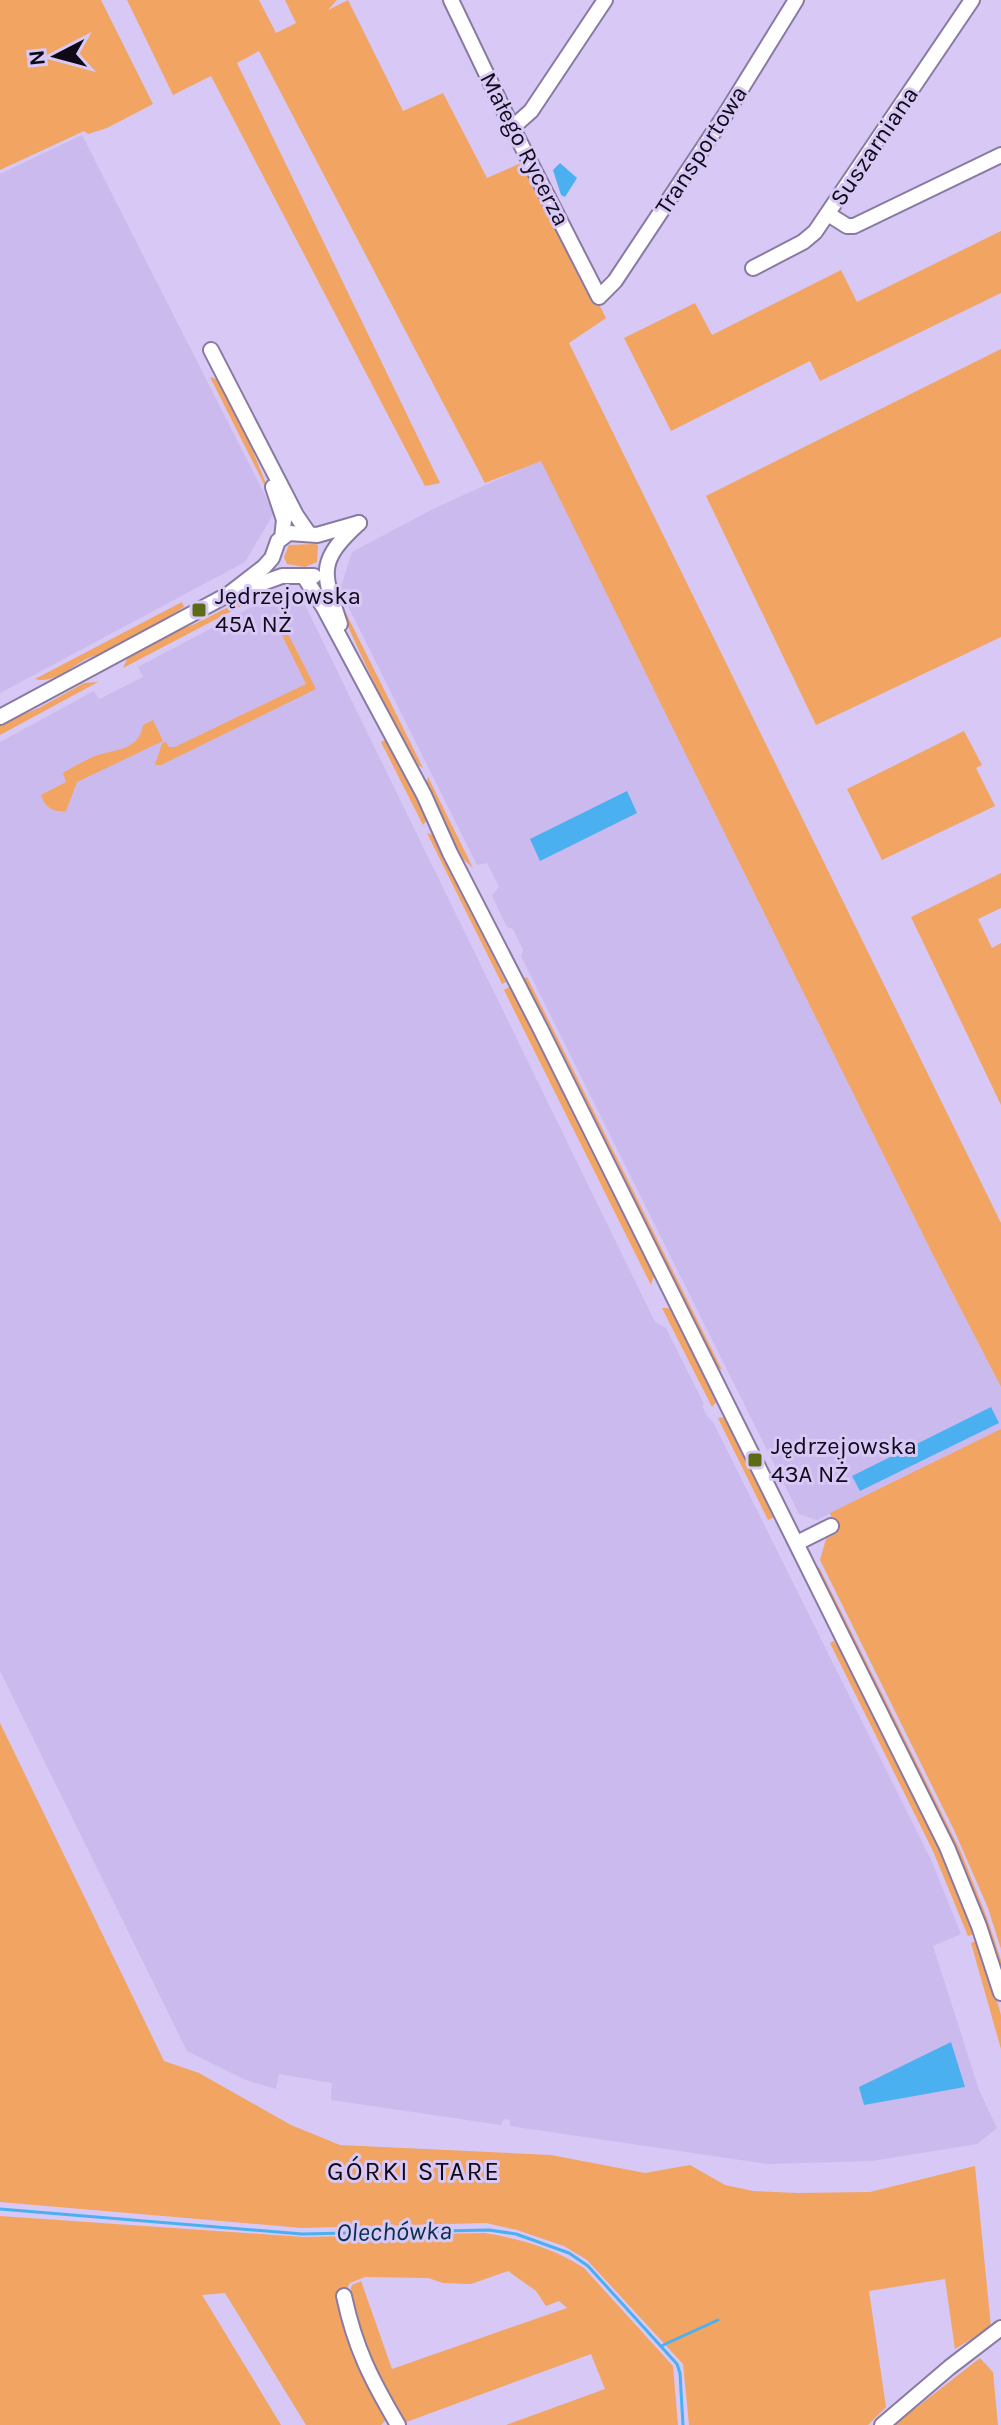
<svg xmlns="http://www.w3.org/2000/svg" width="1001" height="2425" font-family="Karla,sans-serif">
	<rect width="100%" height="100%" fill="#d7c8f5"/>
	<g fill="#cbbaed">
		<polygon points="82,135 274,513 245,562 0,693 0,174"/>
		<polygon points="541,460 933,1255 1001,1387 1001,1429 817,1520 799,1514 521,956 523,950 513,929 507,927 492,896 499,887 487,863 477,865 340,590 352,552 433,509"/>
		<polygon points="265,600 305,605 655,1322 666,1328 704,1404 702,1406 707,1416 713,1422 932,1862 961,1934 933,1946 979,2090 997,2128 977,2144 872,2161 767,2164 510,2126 510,2120 504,2119 501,2125 331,2100 332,2083 279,2074 276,2089 246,2080 187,2051 0,1671 0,742 94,691 99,699 143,677 138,667"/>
	</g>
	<g fill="#f2a462">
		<polygon points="0,0 101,0 153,104 107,128 88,134 84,131 0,170"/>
		<polygon points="127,0 259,0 276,33 296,23 285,0 337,0 328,10 348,0 403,111 443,93 487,178 526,161 606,318 569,343 1001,1223 1001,1387 933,1255 541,461 485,483 259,51 237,63 440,483 425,486 211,76 173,95"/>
		<polygon points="1001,231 1001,293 820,381 810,361 671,431 624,338 695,303 712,335 841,270 857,302"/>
		<polygon points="1001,349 1001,637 816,725 706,496"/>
		<polygon points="210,377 220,380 240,419 275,506"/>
		<polygon points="315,544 318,545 317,562 305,567 287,564 284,557 289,545"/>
		<polygon points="266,588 264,594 123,668 129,655 167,634 195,624"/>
		<polygon points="337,595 423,768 416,764 387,711 344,618"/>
		<path d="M182,602L184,607C163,620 143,635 121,646C110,652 97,654 86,659C71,667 53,684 35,679Z"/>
		<polygon points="277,625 284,626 316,689 161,765 155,765 162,743 166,742 169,747 175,747 306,684"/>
		<polygon points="98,682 0,735 0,724 39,708 84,683"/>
		<path d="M153,720L163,741L77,782L66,811C53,813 45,807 41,795L66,782L63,773C74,767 86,759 98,755C117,749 139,750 143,725Z"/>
		<polygon points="964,731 982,765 976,768 995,806 882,860 847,789"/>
		<polygon points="385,740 402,763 425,814 426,821 423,825 381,742"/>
		<polygon points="428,777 473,868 462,858 426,786"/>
		<polygon points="427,833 433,835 506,982 502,984"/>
		<polygon points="1001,873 1001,908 978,919 992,948 1001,943 1001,1105 911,917"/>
		<polygon points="527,977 722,1370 715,1366 523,979"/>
		<polygon points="509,987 537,1033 653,1266 654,1275 651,1285 504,990"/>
		<polygon points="662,1308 668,1308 675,1313 718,1400 712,1407"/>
		<polygon points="726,1417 777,1516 768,1520 718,1418"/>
		<polygon points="1001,1429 1001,1949 988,1908 954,1830 820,1560 826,1539 837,1533 830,1513"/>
		<path d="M819,1567L961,1852L987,1918L1001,1960V1971C954,1831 881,1700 815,1568Z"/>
		<polygon points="834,1641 846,1657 939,1843 975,1931 974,1934 968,1936 933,1851 830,1643"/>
		<polygon points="0,1723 164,2061 199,2073 291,2125 340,2145 551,2155 645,2173 690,2165 725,2185 753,2191 798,2193 870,2192 975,2166 991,2327 955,2349 945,2279 869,2291 886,2407 868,2425 689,2425 683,2364 587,2260 564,2246 517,2230 486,2223 302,2228 0,2202"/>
		<polygon points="976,1941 980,1943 1001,2015 1001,2049 971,1943"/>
		<path d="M0,2216L304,2237L485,2233C521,2239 553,2248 584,2268L673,2366L678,2425H506L605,2389L591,2354L401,2424C391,2408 380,2392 372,2375C364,2358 344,2301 352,2285L361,2281L392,2369L567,2308L559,2301L546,2306L536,2291L508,2271L471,2284L443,2283L428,2278L365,2277L350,2283C329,2312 374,2390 388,2418L381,2425H306L225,2293L202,2295L281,2425H0Z"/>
		<polygon points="980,2358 993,2372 998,2425 894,2425"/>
	</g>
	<g fill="#4bb0ef">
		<polygon points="560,163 577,178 565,197 561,195 553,170"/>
		<polygon points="627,791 637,813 540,861 530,839"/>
		<polygon points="991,1407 999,1423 860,1491 852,1476"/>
		<polygon points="951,2042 965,2087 864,2105 859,2087"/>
	</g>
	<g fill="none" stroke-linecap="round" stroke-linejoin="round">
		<g stroke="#4bb0ef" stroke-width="3">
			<polyline points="0,2209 302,2234 489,2230 516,2234 569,2253 588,2266 677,2364 680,2373 683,2425"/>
			<polyline points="661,2346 718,2320"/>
		</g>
		<defs>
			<g id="minor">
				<polyline points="451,0 508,119 599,297 615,281 725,115 796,0"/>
				<polyline points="513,127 531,111 605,0"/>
				<polyline points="828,214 847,226 854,226 1001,155"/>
				<polyline points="753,268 803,242 815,232 972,0"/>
				<polyline points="211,350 296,515 309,534"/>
				<polyline points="273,487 284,520 282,538"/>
				<polyline points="305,578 324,608 424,795 450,853 540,1028 947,1847 979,1926 1001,1993"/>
				<polyline points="237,592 282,576 314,576"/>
				<path d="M340,624C323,573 316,562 359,523"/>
				<polyline points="0,717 229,594 264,567 272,558 278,541 289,533 317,535 359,523"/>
				<polyline points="797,1543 831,1526"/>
				<path d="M344,2296C355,2348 371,2379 398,2425"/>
				<polyline points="882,2425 950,2367 1001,2328"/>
			</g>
		</defs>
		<use href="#minor" stroke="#887aa3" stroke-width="18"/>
		<use href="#minor" stroke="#fff" stroke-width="14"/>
	</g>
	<g fill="#5b6b16" stroke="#d7c8f5" stroke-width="3">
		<rect x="191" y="602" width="16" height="16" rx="4"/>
		<rect x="747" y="1452" width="16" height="16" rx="4"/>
	</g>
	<g text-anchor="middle" stroke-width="6" stroke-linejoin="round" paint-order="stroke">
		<g font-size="24" fill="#0f0918" stroke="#d7c8f5">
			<text transform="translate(874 146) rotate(-56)" y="8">Suszarniana</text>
			<text transform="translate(525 149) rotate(63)" y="8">Małego Rycerza</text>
			<text transform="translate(701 150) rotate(-57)" y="8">Transportowa</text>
		</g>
		<g font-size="24" fill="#0f0918" stroke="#d7c8f5" text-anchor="start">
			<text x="215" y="604">Jędrzejowska<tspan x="215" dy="28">45A NŻ</tspan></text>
			<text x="771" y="1454">Jędrzejowska<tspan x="771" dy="28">43A NŻ</tspan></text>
		</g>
		<g font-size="26" letter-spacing="2" fill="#0f0918" stroke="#d7c8f5">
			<text x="414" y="2180">GÓRKI STARE</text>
		</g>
		<g font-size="26" font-style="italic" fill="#04304a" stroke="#d7c8f5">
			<text transform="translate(394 2231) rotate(-1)" y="9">Olechówka</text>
		</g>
	</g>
	<g transform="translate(56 56) rotate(264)" stroke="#d7c8f5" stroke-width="6" paint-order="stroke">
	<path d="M0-6L14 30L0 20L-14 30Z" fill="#0f0918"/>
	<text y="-12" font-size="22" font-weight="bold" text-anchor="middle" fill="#0f0918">N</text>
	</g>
</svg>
